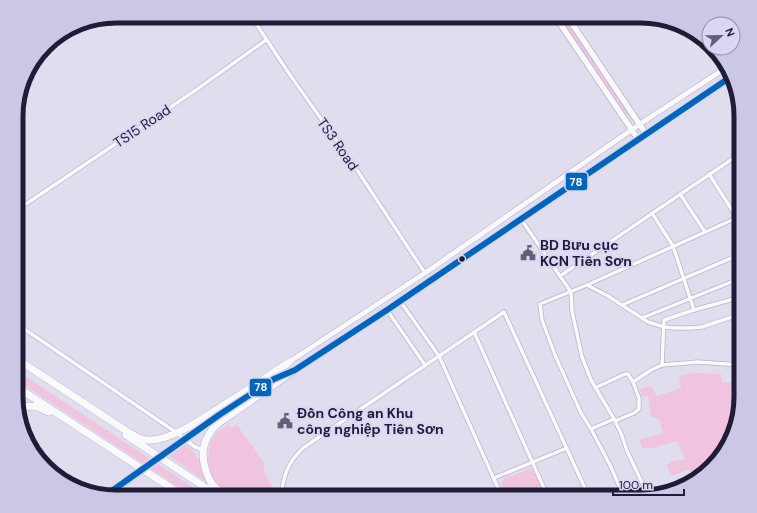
<svg xmlns="http://www.w3.org/2000/svg" width="757" height="513" font-family="'DM Sans',sans-serif">
	<rect width="100%" height="100%" fill="#dfddee"/>
	<g fill="#f0c4df">
		<polygon points="559,16 563,16 628,113 628,115 626,115 626,114"/>
		<polygon points="17,371 208,497 194,497 17,380"/>
		<polygon points="694,373 721,374 722,382 741,384 741,403 720,458 695,479 689,469 675,475 671,475 667,466 670,462 685,459 677,441 649,449 642,448 640,440 663,433 659,419 651,416 648,396 642,396 640,389 651,386 657,396 681,388 679,376"/>
		<polygon points="228,425 230,428 237,425 264,463 264,472 274,490 267,497 233,497 224,492 211,475 208,458 210,443 218,431"/>
		<path d="M183,443C200,455 201,463 206,482L171,457L169,454L170,452Z"/>
		<polygon points="529,469 534,472 546,497 507,497 501,484 504,479"/>
	</g>
	<g fill="none" stroke-linecap="round" stroke-linejoin="round">
		<defs>
			<g id="street">
				<polyline points="251,16 288,72 355,167 425,273"/>
				<polyline points="737,155 741,160"/>
				<polyline points="709,174 737,218"/>
				<polyline points="680,194 705,232"/>
				<polyline points="17,210 196,90 266,40"/>
				<polyline points="652,213 673,246 694,310"/>
				<polyline points="521,219 571,292 572,311 582,357 591,380 614,419 621,433 627,451 648,495"/>
				<polyline points="560,276 741,153"/>
				<polyline points="587,285 608,296 648,322 664,327 676,328 691,328 702,327 741,314"/>
				<polyline points="400,301 439,356 502,497"/>
				<polyline points="622,305 741,254"/>
				<polyline points="387,310 425,365"/>
				<polyline points="642,318 741,278"/>
				<polyline points="17,324 177,433 195,447 203,450"/>
				<polyline points="474,332 548,497"/>
				<polyline points="662,365 664,320 694,310 737,298 741,285"/>
				<polyline points="595,388 625,374 628,374 633,382"/>
				<polyline points="615,421 634,413 639,409 639,398 633,382 651,370 662,365 698,362 741,365"/>
				<polyline points="591,429 614,419"/>
				<polyline points="494,478 567,448"/>
				<path d="M281,497C283,476 288,462 303,448L504,312L589,497"/>
				<polyline points="610,497 621,492"/>
				<polyline points="624,497 610,465 591,429 581,413 555,355 542,320 540,304 587,285 741,216"/>
			</g>
			<g id="secondary">
				<polyline points="287,365 289,362 425,273 640,124 727,67"/>
				<polyline points="293,371 387,310 732,76"/>
				<polyline points="219,415 274,379 286,374"/>
			</g>
			<g id="primary">
				<polyline points="555,16 638,139"/>
				<polyline points="567,16 646,134"/>
			</g>
			<g id="highway">
				<path d="M17,359L128,432C135,436 142,441 151,440C174,439 203,418 222,406C245,392 267,377 289,362"/>
				<polyline points="17,387 185,497"/>
				<polyline points="17,407 35,406 49,412"/>
				<polyline points="126,435 220,497"/>
				<path d="M227,497C222,493 217,490 213,485C209,481 208,476 206,471C200,452 203,440 216,425L295,370"/>
			</g>
		</defs>
		<use href="#street" stroke="#b7b4c8" stroke-width="5"/>
		<use href="#secondary" stroke="#b7b4c8" stroke-width="6"/>
		<use href="#primary" stroke="#b7b4c8" stroke-width="7"/>
		<use href="#highway" stroke="#b7b4c8" stroke-width="8"/>
		<use href="#street" stroke="#fafafc" stroke-width="3.5"/>
		<use href="#secondary" stroke="#fafafc" stroke-width="5"/>
		<use href="#primary" stroke="#fafafc" stroke-width="5.5"/>
		<use href="#highway" stroke="#fafafc" stroke-width="7"/>
		<defs>
			<polyline id="secondary-bridge" points="106,495 219,415"/>
		</defs>
		<use href="#secondary-bridge" stroke="#b7b4c8" stroke-width="6" stroke-linecap="butt"/>
		<use href="#secondary-bridge" stroke="#fafafc" stroke-width="5"/>
		<defs>
			<polyline id="bus-1" points="106,495 219,415 274,379 295,370 387,310 732,76"/>
		</defs>
		<use href="#bus-1" stroke="#dad7f4" stroke-width="9"/>
		<use href="#bus-1" stroke="#0065bd" stroke-width="6"/>
	</g>
	<defs>
		<symbol id="civic-bare" viewBox="-9 -9 18 18"><path d="M-.6-6.5H3V-4.5H.6V-3L4-1V1h2V6H-6V1h2V-1L-.6-3ZM-1.2 2.5V6h2.4V2.5Z" fill="#635f76" stroke="#dad7f4" stroke-width="2.5" paint-order="stroke"/></symbol>
	</defs>
	<g fill-rule="evenodd">
		<use href="#civic-bare" x="517" y="242" width="22" height="22"/>
		<use href="#civic-bare" x="274" y="410" width="22" height="22"/>
	</g>
	<circle fill="#201b36" stroke="#dad7f4" stroke-width="1.5" cx="462" cy="259" r="3.5"/>
	<g text-anchor="middle" stroke-width="4" stroke-linejoin="round" paint-order="stroke">
		<g font-size="14" fill="#201b36" stroke="#dad7f4">
			<text transform="translate(142 126) rotate(-34)" y="5">TS15 Road</text>
			<text transform="translate(338 144) rotate(55)" y="5">TS3 Road</text>
		</g>
		<g font-size="14" font-weight="bold" fill="#201b36" stroke="#dad7f4" text-anchor="start">
			<text x="540" y="250">BD Bưu cục<tspan x="540" dy="16">KCN Tiên Sơn</tspan></text>
			<text x="297" y="418">Đồn Công an Khu<tspan x="297" dy="16">công nghiệp Tiên Sơn</tspan></text>
		</g>
	</g>
	<path d="M0 0H757V513H0ZM116 23H641A93 93 0 0 1 734 116V397A93 93 0 0 1 641 490H116A93 93 0 0 1 23 397V116A93 93 0 0 1 116 23Z" fill="#cbc8e5" fill-rule="evenodd"/>
	<path fill="none" stroke="#201b36" stroke-width="5" d="M116 23H641A93 93 0 0 1 734 116V397A93 93 0 0 1 641 490H116A93 93 0 0 1 23 397V116A93 93 0 0 1 116 23Z"/>
	<g stroke="#dad7f4" stroke-width="1.5">
		<rect x="565" y="172" width="23" height="19" rx="4" fill="#0065bd"/>
		<rect x="249" y="378" width="23" height="19" rx="4" fill="#0065bd"/>
	</g>
	<g font-size="11" text-anchor="middle" font-weight="bold" fill="#fff">
		<text x="576" y="186">78</text>
		<text x="261" y="391">78</text>
	</g>
	<g transform="translate(721 36) rotate(68)"><circle r="19" fill="#dad7f4" stroke="#908ca8"/>
	<path d="M0-3L7 15L0 10L-7 15Z" fill="#635f76"/>
	<text y="-6" font-size="11" font-weight="bold" text-anchor="middle" fill="#201b36">N</text>
	</g>
	<path d="M613 489v6h71v-6" fill="none" stroke="#201b36" stroke-width="2"/>
	<text x="619" y="489" font-size="12" fill="#201b36" stroke="#dad7f4" stroke-width="3" paint-order="stroke">100 m</text>
</svg>
